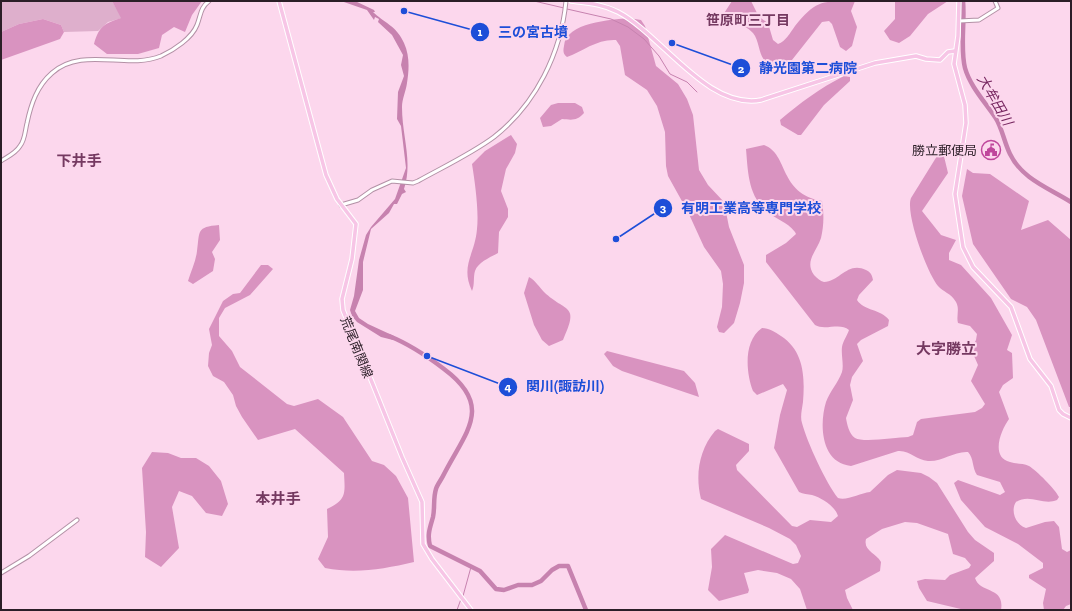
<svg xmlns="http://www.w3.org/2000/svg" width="1072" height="611" font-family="'Zilla Slab','Noto Sans JP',serif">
	<rect width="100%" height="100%" fill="#fcd7ed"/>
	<polygon fill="#deafcc" points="1,1 112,1 122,18 108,22 98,31 64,32 61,25 43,19 19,24 1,32"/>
	<g fill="#d993c0">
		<path d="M112,1H202L192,15L185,32L174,27L162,35L159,48L138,54H107L94,44C99,26 104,24 121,18Z"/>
		<path d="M732,1H751L759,17L768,23L773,40L778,44C786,41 790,33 795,26C816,0 822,1 855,1L851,11L857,27L852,46L846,51L840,47L832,24L829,21L822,22L788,65C784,68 780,67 776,66C756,63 762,44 753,33C739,18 725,29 719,24V21Z"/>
		<polygon points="895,1 948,1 928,14 910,36 899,43 890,40 884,31 895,19"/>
		<path d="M629,18L641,20L645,26L656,66L678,84L687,99L693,115L699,170L708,185L724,202L729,227L744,265V283L740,303L734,323L724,333L719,332L717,327L722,307L723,284L721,271L704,247L688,212L668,176L666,166L665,132L657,106L647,90L625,75L620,46L616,40C597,39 583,51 567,57C563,54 563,51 564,46C566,22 611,20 629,18Z"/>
		<polygon points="43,19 61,25 64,32 60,39 1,60 1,32 19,24"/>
		<path d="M844,76L850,77V81L824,105L801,135H798L781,125L780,120C800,103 820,88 844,76Z"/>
		<path d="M558,103H575L582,107L584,113C577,121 572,120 562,119L551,126L543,127L540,118L551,105Z"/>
		<path d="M511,135L517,144L515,153L506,169L501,191L508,209V217L499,232L498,253C491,257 478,262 475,271C473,278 475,284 472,291C460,265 475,255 477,229C479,211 475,183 472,164L485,151Z"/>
		<path d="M764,145C789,154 778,193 822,201C824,214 824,225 821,238C817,251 804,261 814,275C817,278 820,281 824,282C840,281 848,261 866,270C870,272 872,274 873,280L859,295L857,300C864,311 881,309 889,320L888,326L861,340L857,344L863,361L852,377L850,385L853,400L846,418C847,424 849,434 855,438C864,443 897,437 908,437L913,435L917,422L921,419L975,412L982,408L985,404L971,381L978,365L971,349L976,340L977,334L970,326L958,323C956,316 960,309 956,302C951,293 943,292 938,286C927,273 905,213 911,198L942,148L948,173L922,211L941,235L956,240L949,253V260L961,265L991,298L1012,335L1007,350L1012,353L1013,378L1003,385L999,392L1009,419C1001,430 990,457 1010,462C1016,464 1023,463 1029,466C1037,471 1055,489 1059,497L1057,500C1043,506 1030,493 1016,502C1010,511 1016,525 1026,528L1045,522L1054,521L1059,527L1062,549L1067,552L1071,550V604L1066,606L1063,610H1044L1043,603L1046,589L1029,578V575L1043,568V563L1018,544L985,527L961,500L954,483L958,480L1000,495L1005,492L1000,482L977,475C972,468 974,458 968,452C954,451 942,462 928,461C916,460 910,450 898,451L851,466C821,463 819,425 826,402C830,391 838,383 842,372C844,365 841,355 842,347C843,341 847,336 849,330C840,322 825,331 815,325L766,262V255L786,243L796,234L795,232C786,221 777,220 768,212C748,197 748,172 746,149Z"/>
		<polygon points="967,169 973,173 990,174 1029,201 1021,230 1048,220 1071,240 1071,407 1069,407 1036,320 1027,307 1011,299 973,244 962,196"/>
		<path d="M219,225L220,240L212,252L215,259L213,271L193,284L188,281C191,271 196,261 197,251C200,231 196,227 219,225Z"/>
		<path d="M261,265H268L273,269L250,295L225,308L219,318V336L232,351L240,367L287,404L294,406L318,399L343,417L372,461L384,465L396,476L408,498L414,562C384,569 356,574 325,568L318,559L328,537L327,509C347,500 345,493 344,473L295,429L258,440L242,417L236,406L233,395L224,382L213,376L208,366L209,353L212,345L209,329L223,301L233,294L240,293Z"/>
		<path d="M529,277C536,281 539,287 544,292C566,313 580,303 563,340L549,346L542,340L534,325L524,293Z"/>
		<path d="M762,328C769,328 775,332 781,336C804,351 805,377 803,402C802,409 800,417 802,423C807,442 826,483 838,498C847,501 860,493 870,492L888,475L897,470L921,473L929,477L937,483L968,532L975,540L994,553V561L975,578C980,594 1005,586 1001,610H965L927,601L919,588L917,581L925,579L945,580L950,575L969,568L971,565L965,558L953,554L948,534L917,523L905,522L882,529L866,539C863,551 876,553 881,562L880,571L845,590L847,598L853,610H807L800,589L791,579L777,573L758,570L744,573L749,590L748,593L719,601L708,590L712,567L711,549L725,535L793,564L798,563L801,556L796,545L790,539L769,528L701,499C695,475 699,450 715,431L718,429L749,444V451L736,465L737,470L792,526L797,527L810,520L831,522L838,516C835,506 822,498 812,495C808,494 803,494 799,492L774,448L780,415L787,390L783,384L757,395L753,391C746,373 743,341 762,328Z"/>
		<polygon points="607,351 684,371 695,383 699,397 622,371 613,366 604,354"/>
		<polygon points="152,452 168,453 181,458 196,458 209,466 221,481 228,504 222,516 206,513 192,496 179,491 172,507 179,548 161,567 145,557 146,532 142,468"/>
	</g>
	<path fill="#c782af" d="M341,1H355L374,10L375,12H373C383,22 397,26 404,43C410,56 409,70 407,83C406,91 402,99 402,107C402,137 413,161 404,189L406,192L402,194L397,204H394L389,213L371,229L363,262V290L355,311L359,318L368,324L394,336L393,340L381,337L357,322L352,316L350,310L354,296L359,260L366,235L371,227L395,199L406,168L401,126L397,119L398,92L404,76L401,65L403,55L392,35L378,22L379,19L375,17L374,20L367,10Z"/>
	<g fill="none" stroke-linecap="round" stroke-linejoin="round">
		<g stroke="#c782af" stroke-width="1">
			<polyline points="534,1 564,8"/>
			<polyline points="567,9 611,19 628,27 644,39 659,56 670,74 687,82 697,92"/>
			<polyline points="463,596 471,567"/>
			<polyline points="457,610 461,599"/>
		</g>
		<g stroke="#c782af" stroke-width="4.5">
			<path d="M963,1C965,22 960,49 965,68C970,86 985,102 995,117C1002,127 1004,142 1010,154C1022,179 1049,188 1071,202"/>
			<path d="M389,336C409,344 427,356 444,369C495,407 465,432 443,476C441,480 437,485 436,489C433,498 435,508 433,517C430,528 427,534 430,546L480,571L496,589L504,590L518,585H532L541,581L552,570L559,566H568L586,610"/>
		</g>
		<defs>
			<g id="minor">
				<polyline points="959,21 979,20 998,8 995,1"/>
				<path d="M1,161C7,157 16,153 20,146C25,140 25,131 27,123C31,104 37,86 52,73C82,46 127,70 161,56C174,50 192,38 197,25C201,15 200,8 209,1"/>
				<path d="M341,205L358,200L372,190L392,181L413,183L418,181C443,167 471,154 494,137C536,104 561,53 566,1"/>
				<polyline points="1,573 29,556 77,520"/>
			</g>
			<g id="major">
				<polyline points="279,1 326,175 337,199 356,224 352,259 342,299 343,310 402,457 422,502 423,544 432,559 471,610"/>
				<path d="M571,1C587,3 603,4 618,12C662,35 707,110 761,100L875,63L916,56L926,59L940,60L948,52L955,51"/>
				<polyline points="959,1 958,36 954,64 965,105 966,123 955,194 963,247 973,267 1011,307 1030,359 1051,386 1059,410 1063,414 1071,418"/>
			</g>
		</defs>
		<use href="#minor" stroke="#b391a6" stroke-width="5"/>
		<use href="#major" stroke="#fff" stroke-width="5.5"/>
		<use href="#minor" stroke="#fff" stroke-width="3"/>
		<use href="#major" stroke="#f7c5e6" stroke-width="3.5"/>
	</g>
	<defs>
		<symbol id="civic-ring" viewBox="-11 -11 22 22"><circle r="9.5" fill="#fcd7ed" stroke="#bf479c" stroke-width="1.5"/><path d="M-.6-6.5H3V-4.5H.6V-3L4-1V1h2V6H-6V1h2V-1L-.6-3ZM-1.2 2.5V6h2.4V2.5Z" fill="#bf479c"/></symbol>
	</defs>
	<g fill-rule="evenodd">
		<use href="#civic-ring" x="980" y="139" width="22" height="22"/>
	</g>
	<g text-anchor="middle" stroke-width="4" stroke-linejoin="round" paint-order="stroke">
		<g font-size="13" fill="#2b1e27" stroke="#fcd7ed" text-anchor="end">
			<text x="977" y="155">勝立郵便局</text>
		</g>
		<g font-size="13" fill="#2b1e27" stroke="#fcd7ed">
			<text transform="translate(357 347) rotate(68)" y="5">荒尾南関線</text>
		</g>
		<g font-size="14" font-weight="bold" fill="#753961" stroke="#fcd7ed">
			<text x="748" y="25">笹原町三丁目</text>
		</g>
		<g font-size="14" font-style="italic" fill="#76255f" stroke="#fcd7ed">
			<text transform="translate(995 100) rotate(60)" y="5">大牟田川</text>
		</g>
		<g font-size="15" font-weight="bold" fill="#753961" stroke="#fcd7ed">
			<text x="79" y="166">下井手</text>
			<text x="946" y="354">大字勝立</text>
			<text x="278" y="504">本井手</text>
		</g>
	</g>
	<path fill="none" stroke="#1d4ed8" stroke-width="1.5" d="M404 11L480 32M672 43L741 68M616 239L663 208M427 356L508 387"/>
	<g fill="#1d4ed8" stroke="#fcd7ed" stroke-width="1.5">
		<circle cx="404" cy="11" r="4"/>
		<circle cx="672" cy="43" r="4"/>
		<circle cx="616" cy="239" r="4"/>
		<circle cx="427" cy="356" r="4"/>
		<circle cx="480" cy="32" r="10"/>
		<circle cx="741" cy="68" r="10"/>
		<circle cx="663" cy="208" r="10"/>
		<circle cx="508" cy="387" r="10"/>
	</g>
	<g font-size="12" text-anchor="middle" font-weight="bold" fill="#fff">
		<text x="480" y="36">1</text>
		<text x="741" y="73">2</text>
		<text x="663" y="212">3</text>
		<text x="508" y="391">4</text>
	</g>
	<g font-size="14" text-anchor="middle" font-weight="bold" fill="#1d4ed8" stroke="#fcd7ed" stroke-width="4" stroke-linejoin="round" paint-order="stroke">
		<text x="533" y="37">三の宮古墳</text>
		<text x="808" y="73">静光園第二病院</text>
		<text x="751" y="213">有明工業高等専門学校</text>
		<text x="565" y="391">関川(諏訪川)</text>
	</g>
	<rect width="1072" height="611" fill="none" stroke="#2b1e27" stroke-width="4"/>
</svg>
